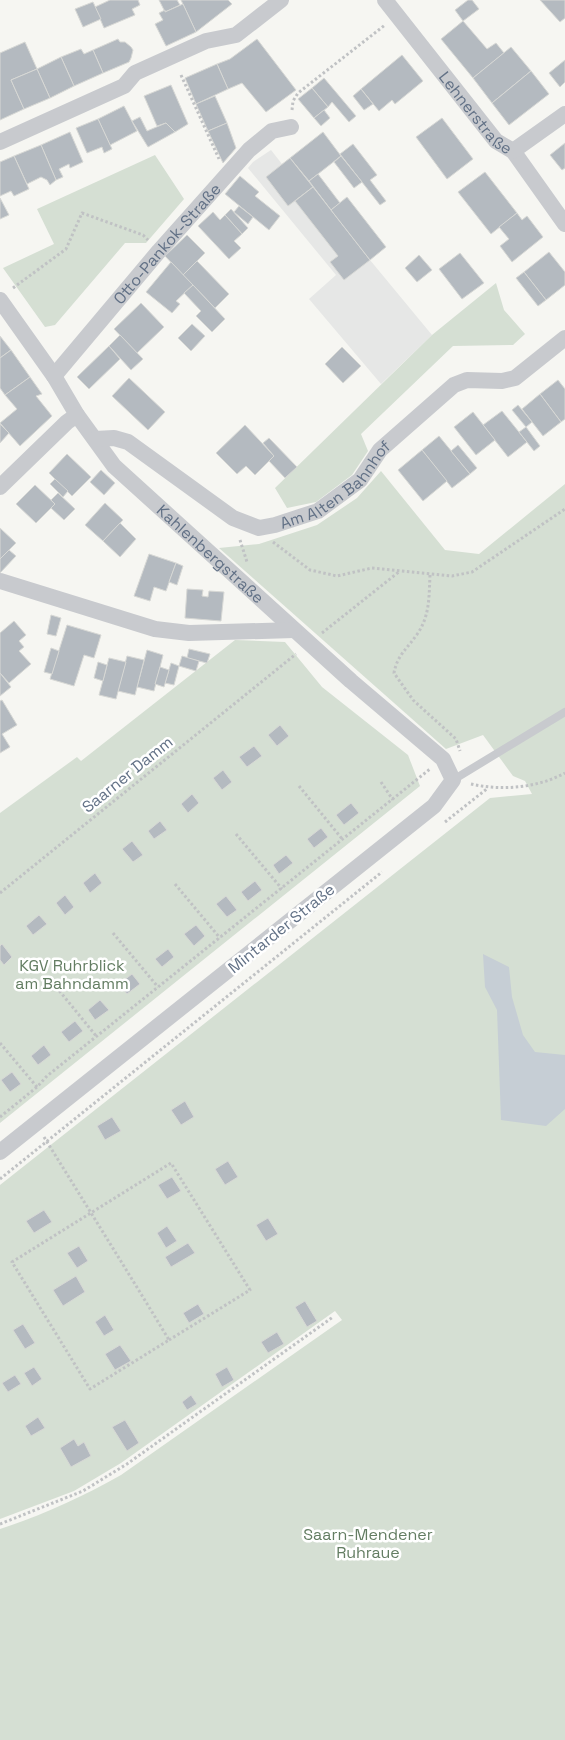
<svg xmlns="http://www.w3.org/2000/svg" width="565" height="1740" font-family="'Space Grotesk',sans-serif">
	<rect width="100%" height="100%" fill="#f6f6f2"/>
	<polygon fill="#e6e7e6" points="271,150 282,164 290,158 370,260 432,335 381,384 309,299 336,275 248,168 253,162"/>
	<g fill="#d5dfd3">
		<polygon points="155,155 184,199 146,243 125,243 55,325 45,327 3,268 54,244 37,209"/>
		<polygon points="496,283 504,310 525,334 513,345 453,346 361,434 368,451 352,475 316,502 287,508 275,488 432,335"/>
		<path d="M381,471L445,550L479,554L565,484V1740H0V1529C43,1515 82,1497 121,1475L342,1320L335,1311L121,1463L74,1491L0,1519V1185L490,798L532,794L525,781L513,776L483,735L446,749L219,548L259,544L317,525L357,498Z"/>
		<polygon points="235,640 285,642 322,687 408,755 420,786 0,1123 0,813 77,757 81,761"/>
	</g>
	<polygon fill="#c6ced5" points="483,954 509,967 512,997 523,1035 535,1052 565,1055 565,1109 546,1126 501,1120 497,1010 485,987"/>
	<g fill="#b4bac0" stroke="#d7d8d5">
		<polygon points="110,0 138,0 140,5 132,9 135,15 104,28 95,7"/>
		<polygon points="159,0 177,0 180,5 165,12"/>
		<polygon points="181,0 228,0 232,4 196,32"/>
		<polygon points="468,0 472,0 479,9 463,21 455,10"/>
		<polygon points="540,0 565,0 565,18 560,22"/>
		<polygon points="93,2 101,19 83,27 75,9"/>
		<polygon points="183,4 196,32 166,46 155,24 163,20 159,13 165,10 165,12"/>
		<polygon points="463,21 487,49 496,43 504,53 473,78 441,39"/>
		<polygon points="118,39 120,42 125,42 131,47 133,50 131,58 129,62 103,73 93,50"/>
		<polygon points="257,39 296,90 266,112 242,83 228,89 217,64 230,59"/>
		<polygon points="25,42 37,69 11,80 24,109 0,120 0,53"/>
		<polygon points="511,47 531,71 492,103 473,78"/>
		<polygon points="81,49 84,54 93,50 103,73 74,86 61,57"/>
		<polygon points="402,55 423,81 395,104 392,100 379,111 361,89"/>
		<polygon points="61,57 74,86 50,98 37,69"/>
		<polygon points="565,60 565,82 560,87 549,73"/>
		<polygon points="217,64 228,89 196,104 185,78"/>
		<polygon points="37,69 50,98 24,109 11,80"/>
		<polygon points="531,71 549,94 509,125 492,103"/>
		<polygon points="324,78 356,116 349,122 332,102 328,107 312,88"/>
		<polygon points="171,85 188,124 175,132 166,123 157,126 144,96"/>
		<polygon points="312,88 328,107 314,118 298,99"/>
		<polygon points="361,89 373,104 364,110 353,96"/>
		<polygon points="215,96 227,123 208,131 196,104"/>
		<polygon points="124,106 137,131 110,145 98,119"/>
		<polygon points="324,110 330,118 321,126 314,118"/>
		<polygon points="140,117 147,131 166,123 175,132 148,147 132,121"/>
		<polygon points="442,118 473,159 447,179 416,137"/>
		<polygon points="98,119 112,149 104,153 102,147 87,153 76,128"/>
		<polygon points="227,123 236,148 223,163 208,131"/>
		<polygon points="70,132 83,162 70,168 69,164 59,169 63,177 56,180 41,145"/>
		<polygon points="323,132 341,156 309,181 290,158"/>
		<polygon points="565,143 565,168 562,170 550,155"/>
		<polygon points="353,144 377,175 370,180 386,201 380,205 340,154"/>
		<polygon points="41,145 56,180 50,185 47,180 41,177 27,184 14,156"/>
		<polygon points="14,156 29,189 14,196 11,191 0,196 0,162"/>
		<polygon points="341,156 362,182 354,188 334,162"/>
		<polygon points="290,158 313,187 288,206 266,177"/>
		<polygon points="485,172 517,213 491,234 458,192"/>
		<polygon points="318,174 340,203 331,210 309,181"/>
		<polygon points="240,176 259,192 255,196 280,216 269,230 225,194"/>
		<polygon points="313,187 370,260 344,280 330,262 338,256 295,201"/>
		<polygon points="347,197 386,247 370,260 331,210"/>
		<polygon points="0,198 9,215 0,219"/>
		<polygon points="239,206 253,217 248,224 234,212"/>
		<polygon points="231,209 248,228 242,234 225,215"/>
		<polygon points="213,212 220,220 225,215 242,234 234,241 241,248 229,259 198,226"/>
		<polygon points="517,213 522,220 527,216 543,237 512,262 500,246 509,239 499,227"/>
		<polygon points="187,235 205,253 183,275 165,256"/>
		<polygon points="549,252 565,272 565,285 546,300 524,272"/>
		<polygon points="460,253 484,283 462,299 439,269"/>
		<polygon points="419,255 432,270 417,282 405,268"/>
		<polygon points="197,261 229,294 215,308 183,275"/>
		<polygon points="171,262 193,285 176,301 180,304 172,313 146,292"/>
		<polygon points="524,272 546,300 538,306 516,278"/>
		<polygon points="193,285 225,319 212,332 196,316 201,311 184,293"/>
		<polygon points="141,303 164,327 137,353 114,329"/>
		<polygon points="192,324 205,336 191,351 178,338"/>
		<polygon points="120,335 143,359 131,370 109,346"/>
		<polygon points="0,336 11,350 0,358"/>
		<polygon points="109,346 120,359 89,389 77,377"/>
		<polygon points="342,347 361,366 343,383 325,364"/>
		<polygon points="11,350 30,377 5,395 0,388 0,358"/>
		<polygon points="30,377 42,394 36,396 52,416 20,446 0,423 17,409 5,395"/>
		<polygon points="129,378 165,412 148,430 112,396"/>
		<polygon points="558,380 565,389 565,419 561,422 540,394"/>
		<polygon points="540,394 561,422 543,436 522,409"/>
		<polygon points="518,405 532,422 526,427 512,410"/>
		<polygon points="502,411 527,442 508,457 483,425"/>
		<polygon points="473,412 495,440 476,455 454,427"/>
		<polygon points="0,424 9,433 0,443"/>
		<polygon points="245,425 274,456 255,475 246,466 237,474 216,453"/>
		<polygon points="526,427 540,446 534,451 519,432"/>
		<polygon points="439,436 470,474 452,488 422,450"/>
		<polygon points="269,438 297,467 285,478 269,461 274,456 263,443"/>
		<polygon points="458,445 477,468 470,474 451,451"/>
		<polygon points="422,450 447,481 423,501 398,470"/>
		<polygon points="67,454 91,477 72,496 49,473"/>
		<polygon points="101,470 115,483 104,495 90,482"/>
		<polygon points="55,479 68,491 63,497 50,484"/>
		<polygon points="35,485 55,504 36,523 16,504"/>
		<polygon points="58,493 75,509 64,520 51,508 55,504 51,500"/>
		<polygon points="105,503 123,520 103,541 85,525"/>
		<polygon points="120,523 136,539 120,557 103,541"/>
		<polygon points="0,528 16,543 0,559"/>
		<polygon points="9,550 16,556 0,573 0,559"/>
		<polygon points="149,554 176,563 166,591 154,587 150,601 134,596"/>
		<polygon points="176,563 183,566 177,585 169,582"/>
		<polygon points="187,589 203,590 202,596 208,597 209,591 224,592 221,621 185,618"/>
		<polygon points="51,615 61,618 56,636 47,634"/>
		<polygon points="14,621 26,635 19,641 24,647 19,651 31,664 9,683 0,673 0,633"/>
		<polygon points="67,625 101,635 94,658 84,655 74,686 50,679"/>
		<polygon points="51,648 59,651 52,674 44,672"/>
		<polygon points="189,649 210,654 207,663 187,658"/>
		<polygon points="147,650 163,655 154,691 137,687"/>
		<polygon points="127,656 144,660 135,695 118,691"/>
		<polygon points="182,656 199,661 196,671 179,666"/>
		<polygon points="109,658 126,662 116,699 99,695"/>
		<polygon points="98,662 107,665 103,681 94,678"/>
		<polygon points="171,663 179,666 174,685 165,683"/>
		<polygon points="160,667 169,670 164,687 155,684"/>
		<polygon points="0,673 11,687 0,696"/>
		<polygon points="2,700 17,725 2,734 10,747 0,753 0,701"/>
		<polygon points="280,725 289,736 277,746 268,735"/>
		<polygon points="254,746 262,756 247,767 239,757"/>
		<polygon points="223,770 232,782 222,790 213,778"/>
		<polygon points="192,794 199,803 188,813 181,804"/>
		<polygon points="351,803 359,813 344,825 336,815"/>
		<polygon points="160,821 167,830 154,839 148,831"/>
		<polygon points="321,828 328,837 314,848 307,839"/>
		<polygon points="132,841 143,855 133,862 122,849"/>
		<polygon points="286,855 293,863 279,874 273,865"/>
		<polygon points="95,873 102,883 90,893 83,883"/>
		<polygon points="255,881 262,890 248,901 241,892"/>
		<polygon points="65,895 74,907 65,915 56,903"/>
		<polygon points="226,896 237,910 227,917 216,904"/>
		<polygon points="39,915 47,924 33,935 26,926"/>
		<polygon points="196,925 205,936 194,946 184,934"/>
		<polygon points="2,944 12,957 4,965 0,960 0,946"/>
		<polygon points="168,949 174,957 162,967 155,959"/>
		<polygon points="132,974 140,984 127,994 119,984"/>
		<polygon points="100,1000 109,1010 95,1020 88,1010"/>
		<polygon points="75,1021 83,1031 69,1042 61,1032"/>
		<polygon points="44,1045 51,1055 38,1065 31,1056"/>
		<polygon points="12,1072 21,1084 10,1092 1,1080"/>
		<polygon points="185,1101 194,1117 181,1125 171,1110"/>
		<polygon points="112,1117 121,1131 105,1140 97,1126"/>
		<polygon points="228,1161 238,1177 225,1185 215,1169"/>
		<polygon points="172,1177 181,1191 167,1199 158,1185"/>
		<polygon points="44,1210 52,1222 34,1233 26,1221"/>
		<polygon points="268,1218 278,1234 266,1241 256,1225"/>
		<polygon points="167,1226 177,1241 166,1248 157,1233"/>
		<polygon points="188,1243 195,1253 171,1267 165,1257"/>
		<polygon points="79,1246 88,1261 77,1268 67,1253"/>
		<polygon points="76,1276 85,1292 63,1306 53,1290"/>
		<polygon points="305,1301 317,1321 307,1327 295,1307"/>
		<polygon points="198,1304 204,1314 189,1323 183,1313"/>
		<polygon points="105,1315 114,1330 104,1336 95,1322"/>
		<polygon points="23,1324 35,1343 25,1349 13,1330"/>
		<polygon points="277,1332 284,1344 268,1353 261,1342"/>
		<polygon points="120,1345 131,1361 115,1370 105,1354"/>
		<polygon points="34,1367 42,1379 32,1386 24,1373"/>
		<polygon points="227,1367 234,1380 222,1387 215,1374"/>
		<polygon points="15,1375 21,1384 8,1392 2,1383"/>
		<polygon points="191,1395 197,1404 187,1410 182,1402"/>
		<polygon points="38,1417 45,1428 31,1436 25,1426"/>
		<polygon points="125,1420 139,1443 127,1451 112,1427"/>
		<polygon points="74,1439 78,1446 84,1442 91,1456 71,1467 60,1448"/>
	</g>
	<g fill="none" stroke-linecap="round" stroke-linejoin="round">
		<g stroke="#c0c2c4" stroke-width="3" stroke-dasharray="2.5 2.5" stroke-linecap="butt">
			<polyline points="181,75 219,159"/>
			<polyline points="292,110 293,101 298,93 385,25"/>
			<polyline points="13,288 66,249 82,213 143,235 148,240"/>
			<polyline points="240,540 247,562"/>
			<polyline points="273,542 310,570 337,576 372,568 452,576 472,572 565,509"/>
			<path d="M430,575C429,595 430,615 418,633C408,648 397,655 394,673L413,700L456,739L460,751"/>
			<polyline points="322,633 400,571"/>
			<polyline points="381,782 393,800"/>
			<path d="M471,784C502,791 537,788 565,773"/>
			<polyline points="299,786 343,840"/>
			<polyline points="445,822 488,788"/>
			<polyline points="236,834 282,889"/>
			<polyline points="175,884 220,938"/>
			<polyline points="0,893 296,654"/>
			<polyline points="113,933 158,987"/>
			<polyline points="53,983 97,1037"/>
			<polyline points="0,1043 37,1087"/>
			<polyline points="0,1117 37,1087 47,1076 430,769"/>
			<path d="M44,1137C86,1205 128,1272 169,1340L90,1389L12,1262L171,1163L250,1290L169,1340"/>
			<polyline points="0,1179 382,872"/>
			<polyline points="0,1524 83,1491 127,1464 333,1317"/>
		</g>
		<polyline stroke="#c8cace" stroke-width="8" points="453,780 565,712"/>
		<g stroke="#c8cace" stroke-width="16">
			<path id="s1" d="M385,0L496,141L513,151L565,224"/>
			<polyline points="0,142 124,86 135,73 206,41 236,35 281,0"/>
			<polyline points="513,151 565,114"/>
			<path id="s2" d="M0,300L54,376L77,415L114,466L351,681L443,759L453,780L434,806L0,1152"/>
			<path id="s3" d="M54,376L159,251L249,150L272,131L291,127"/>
			<path id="s4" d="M95,439L114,438L128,442L233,518L259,528L275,525L318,511L360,480L380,450L454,385L467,380L502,381L515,378L565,338"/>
			<polyline points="0,487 67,422 77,415"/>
			<polyline points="0,581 155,629 189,633 294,630"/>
		</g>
	</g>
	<g text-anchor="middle" stroke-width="5" stroke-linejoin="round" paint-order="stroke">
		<g font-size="16" fill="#627186" stroke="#fff">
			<text dy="6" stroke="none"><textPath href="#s1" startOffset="145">Lehnerstraße</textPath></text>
			<text dy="6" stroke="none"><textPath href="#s3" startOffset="174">Otto-Pankok-Straße</textPath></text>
			<text dy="6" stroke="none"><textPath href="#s4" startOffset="282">Am Alten Bahnhof</textPath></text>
			<text dy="6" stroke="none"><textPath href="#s2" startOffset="332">Kahlenbergstraße</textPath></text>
			<text transform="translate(127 774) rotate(-39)" y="6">Saarner Damm</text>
			<text transform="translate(281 928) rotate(-39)" y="6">Mintarder Straße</text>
		</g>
		<g font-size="16" fill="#637d62" stroke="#fff">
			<text x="72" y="971">KGV Ruhrblick<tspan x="72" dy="18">am Bahndamm</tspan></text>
			<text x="368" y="1540">Saarn-Mendener<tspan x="368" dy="18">Ruhraue</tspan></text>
		</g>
	</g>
</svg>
